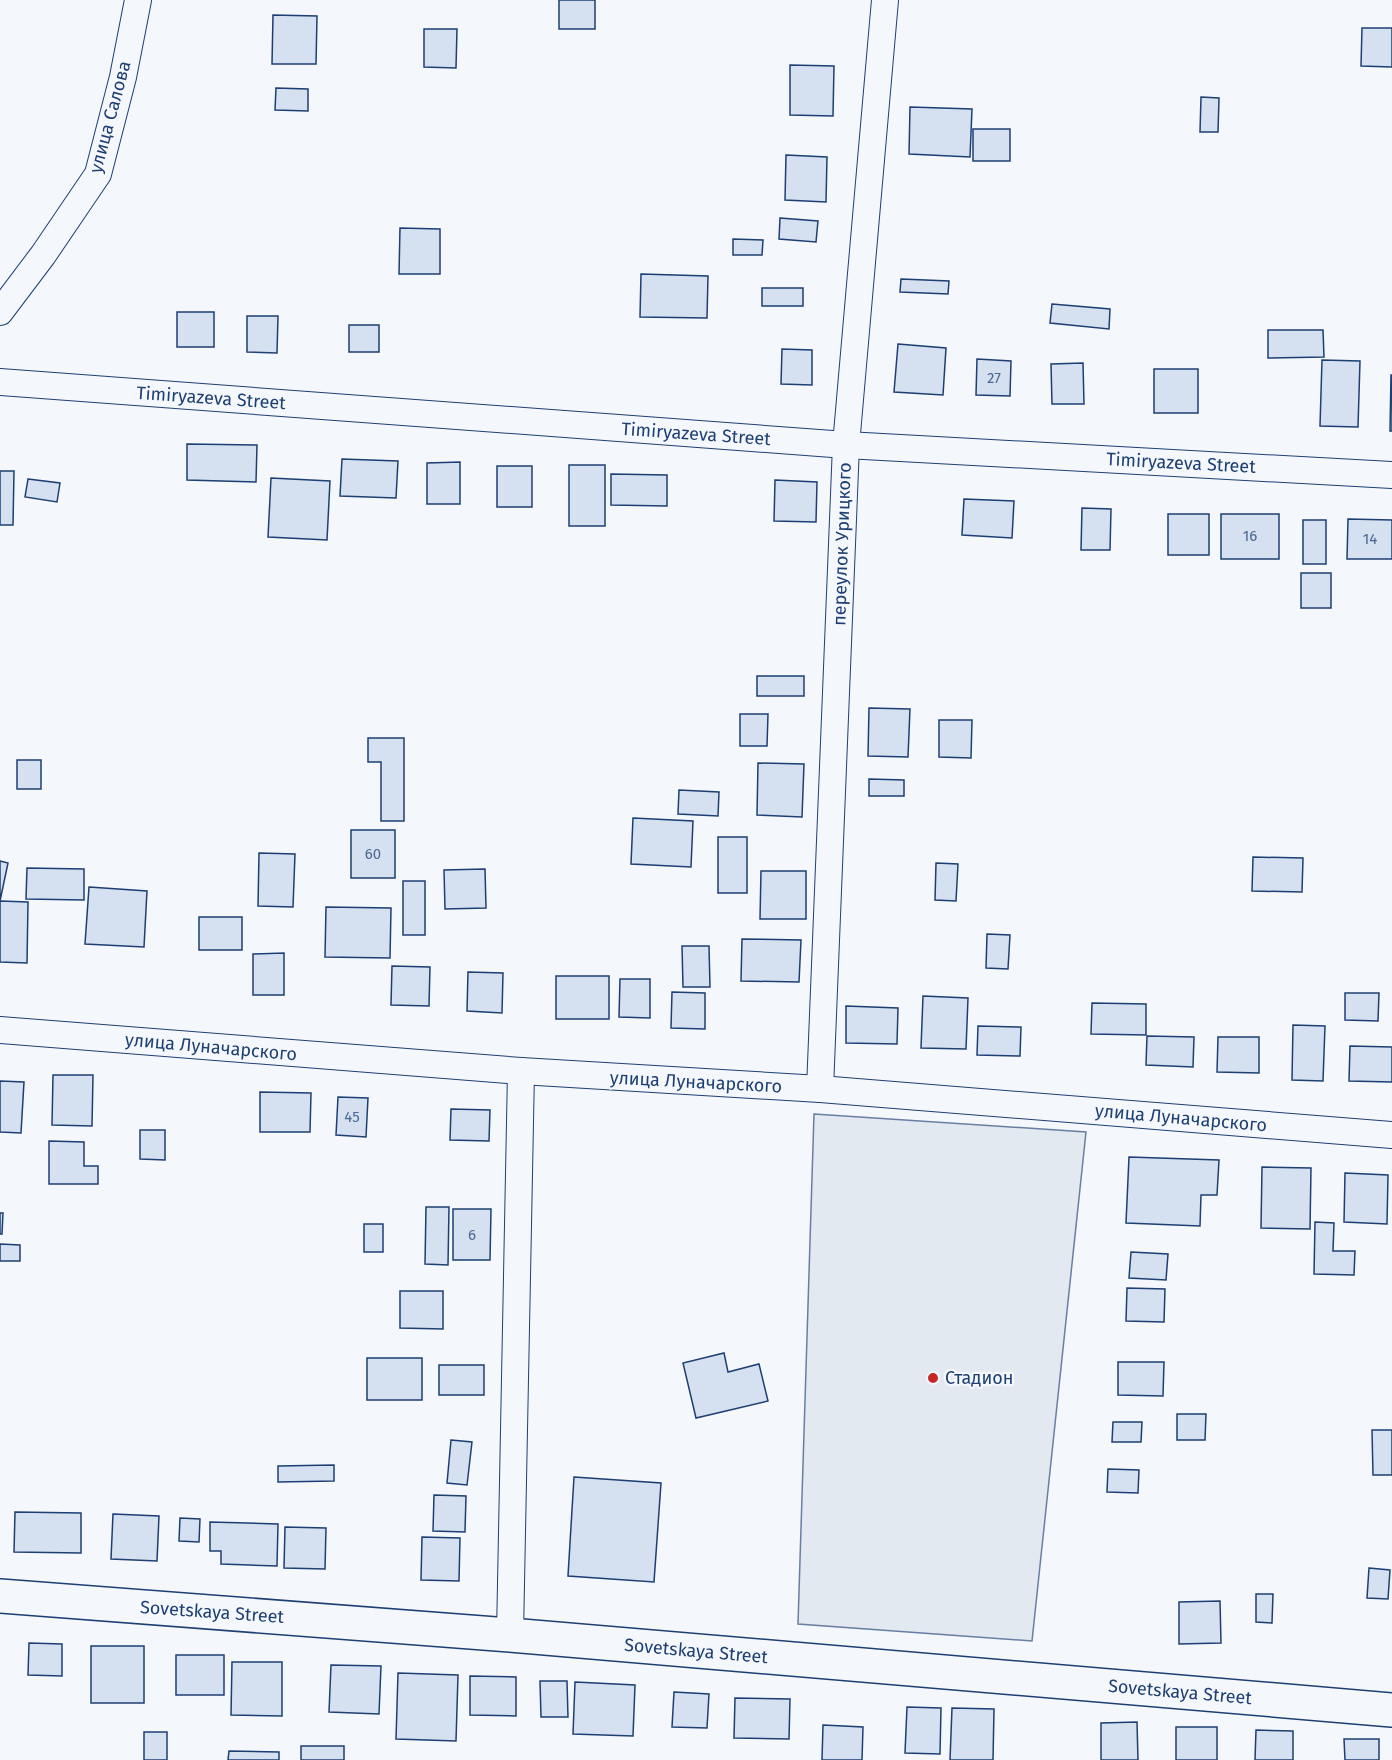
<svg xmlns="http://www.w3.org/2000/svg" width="1392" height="1760" font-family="'Fira Sans',sans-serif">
	<rect width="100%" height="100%" fill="#f4f7fb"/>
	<polygon fill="#e3e9f0" stroke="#687fa3" stroke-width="1.5" points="814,1114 1086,1132 1032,1641 798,1624"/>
	<g fill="#d5e0f0" stroke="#1d3f73" stroke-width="1.5">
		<rect x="559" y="0" width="36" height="29"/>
		<polygon points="273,15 317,16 316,64 272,64"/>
		<polygon points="1362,28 1392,28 1392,67 1361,66"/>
		<polygon points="424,29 457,29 456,68 424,67"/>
		<polygon points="790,65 834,66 833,116 790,115"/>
		<polygon points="276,88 308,89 308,111 275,110"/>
		<polygon points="1201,97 1219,98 1218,132 1200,132"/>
		<polygon points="910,107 972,109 970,157 909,154"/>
		<rect x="973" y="129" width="37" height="32"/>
		<polygon points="786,155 827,157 826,202 785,200"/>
		<polygon points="780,218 818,221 816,242 779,239"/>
		<polygon points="400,228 440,229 440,274 399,274"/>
		<polygon points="733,239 763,240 762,255 733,255"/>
		<polygon points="641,274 708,276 707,318 640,317"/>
		<polygon points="901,279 949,281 948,294 900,292"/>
		<rect x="762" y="288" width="41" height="18"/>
		<polygon points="1052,304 1110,309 1109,329 1050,323"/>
		<rect x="177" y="312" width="37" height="35"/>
		<polygon points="247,316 278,316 277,353 247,352"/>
		<rect x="349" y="325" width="30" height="27"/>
		<polygon points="1268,330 1323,330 1324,357 1268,358"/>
		<polygon points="898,344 946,348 943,395 894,392"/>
		<polygon points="782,349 812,350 812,385 781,384"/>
		<polygon points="977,359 1011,361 1010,396 976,395"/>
		<polygon points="1322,360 1360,361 1358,427 1320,426"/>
		<polygon points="1083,363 1084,404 1052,404 1051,364"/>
		<rect x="1154" y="369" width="44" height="44"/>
		<polygon points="1391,375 1392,375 1392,431 1390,431"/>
		<polygon points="187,444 257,445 256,482 187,480"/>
		<polygon points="342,459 398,461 396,498 340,496"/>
		<polygon points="460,462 460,504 427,504 427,463"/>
		<rect x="569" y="465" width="36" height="61"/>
		<rect x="497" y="466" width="35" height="41"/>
		<polygon points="0,471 14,471 13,525 0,525"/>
		<polygon points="611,474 667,475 667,506 611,505"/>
		<polygon points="271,478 330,481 327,540 268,537"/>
		<polygon points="28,479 60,483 57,502 25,497"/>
		<polygon points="775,480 817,482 816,522 774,521"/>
		<polygon points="964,499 1014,501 1012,538 962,535"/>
		<polygon points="1082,508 1111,509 1110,550 1081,550"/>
		<rect x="1168" y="514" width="41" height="41"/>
		<rect x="1221" y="514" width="58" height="45"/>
		<polygon points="1348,519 1392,520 1392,559 1347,559"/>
		<rect x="1303" y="520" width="23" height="44"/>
		<rect x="1301" y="573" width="30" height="35"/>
		<rect x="757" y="676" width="47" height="20"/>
		<polygon points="869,708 910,709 908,757 868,756"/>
		<polygon points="740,714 768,714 767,746 740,746"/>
		<polygon points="939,720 972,720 971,758 939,757"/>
		<polygon points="368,738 404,738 404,821 381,821 381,762 368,762"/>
		<rect x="17" y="760" width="24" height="29"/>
		<polygon points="758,763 804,764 802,817 757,815"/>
		<polygon points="869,779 904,780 904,796 869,796"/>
		<polygon points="679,790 719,792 718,816 678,814"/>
		<polygon points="633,818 693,821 691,867 631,864"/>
		<rect x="351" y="830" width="44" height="48"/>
		<rect x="718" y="837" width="29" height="56"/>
		<polygon points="259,853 295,854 293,907 258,906"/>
		<polygon points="1253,857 1303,858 1302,892 1252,891"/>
		<polygon points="0,861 8,863 0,901"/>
		<polygon points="936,863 958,864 956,901 935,900"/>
		<polygon points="27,868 84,869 84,900 26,899"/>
		<polygon points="485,869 486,908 445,909 444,870"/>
		<polygon points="761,871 806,871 806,919 760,919"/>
		<rect x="403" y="881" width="22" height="54"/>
		<polygon points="89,887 147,891 144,947 85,944"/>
		<polygon points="0,901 28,902 27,963 0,962"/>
		<polygon points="326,907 391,908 390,958 325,957"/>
		<rect x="199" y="917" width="43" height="33"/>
		<polygon points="987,934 1010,935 1008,969 986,968"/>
		<polygon points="742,939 801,940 799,982 741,981"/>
		<polygon points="682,946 709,946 710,987 683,987"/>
		<polygon points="284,953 284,995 253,995 253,954"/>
		<polygon points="392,966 430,967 429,1006 391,1005"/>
		<polygon points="468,972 503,973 502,1013 467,1011"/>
		<rect x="556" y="976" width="53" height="43"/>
		<polygon points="620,979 650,979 650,1018 619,1017"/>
		<polygon points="672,992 705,993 705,1029 671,1028"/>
		<polygon points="1345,993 1379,993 1378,1021 1345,1020"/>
		<polygon points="923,996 968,998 966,1049 921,1048"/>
		<polygon points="1092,1003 1146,1004 1146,1035 1091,1034"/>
		<polygon points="846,1006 898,1008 897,1044 846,1043"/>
		<polygon points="1293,1025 1325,1026 1323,1081 1292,1080"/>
		<polygon points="978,1026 1021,1027 1020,1056 977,1055"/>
		<polygon points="1147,1036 1194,1037 1193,1067 1146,1065"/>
		<polygon points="1218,1037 1259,1037 1259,1073 1217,1072"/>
		<polygon points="1350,1046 1392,1047 1392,1082 1349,1081"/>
		<polygon points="53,1075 93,1075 92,1126 52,1125"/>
		<polygon points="0,1081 24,1082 21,1133 0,1132"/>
		<polygon points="260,1092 311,1093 310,1132 260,1132"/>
		<polygon points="338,1097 368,1098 366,1137 336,1135"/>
		<polygon points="451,1109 490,1110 489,1141 450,1140"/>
		<polygon points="140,1130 165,1130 165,1160 140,1159"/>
		<polygon points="49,1141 84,1142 84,1166 98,1166 98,1184 49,1184"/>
		<polygon points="1129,1157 1219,1160 1217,1195 1201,1195 1200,1226 1126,1223"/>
		<polygon points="1262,1167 1311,1168 1310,1229 1261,1228"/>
		<polygon points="1345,1173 1388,1175 1387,1224 1344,1222"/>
		<polygon points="426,1207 449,1207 448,1265 425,1264"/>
		<polygon points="453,1209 491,1209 490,1260 453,1260"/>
		<polygon points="0,1213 3,1213 2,1234 0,1234"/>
		<polygon points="1315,1222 1334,1223 1333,1251 1355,1251 1354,1275 1314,1274"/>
		<rect x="364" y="1224" width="19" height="28"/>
		<polygon points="0,1244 20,1245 20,1261 0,1261"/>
		<polygon points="1131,1252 1168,1254 1166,1280 1129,1278"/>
		<polygon points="1127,1288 1165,1289 1164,1322 1126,1321"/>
		<polygon points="400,1291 443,1291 443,1329 400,1328"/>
		<polygon points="724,1353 728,1372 759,1364 768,1401 696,1418 683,1363"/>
		<rect x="367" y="1358" width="55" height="42"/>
		<polygon points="1118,1362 1164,1362 1163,1396 1118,1395"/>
		<rect x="439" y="1365" width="45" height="30"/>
		<polygon points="1177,1414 1206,1414 1205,1440 1177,1440"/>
		<polygon points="1113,1422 1142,1422 1141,1442 1112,1442"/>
		<polygon points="1372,1430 1392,1430 1392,1475 1373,1475"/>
		<polygon points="451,1440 472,1442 467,1485 447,1483"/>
		<polygon points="334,1465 334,1481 278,1482 278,1466"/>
		<polygon points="1108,1469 1139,1470 1138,1493 1107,1492"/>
		<polygon points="574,1477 661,1483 654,1582 568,1576"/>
		<polygon points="434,1495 466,1496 465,1532 433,1531"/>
		<polygon points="15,1512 81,1513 81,1553 14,1552"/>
		<polygon points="113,1514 159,1516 157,1561 111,1559"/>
		<polygon points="180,1518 200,1519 199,1542 179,1541"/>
		<polygon points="210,1522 278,1524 277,1566 221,1564 221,1551 210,1551"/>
		<polygon points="285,1527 326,1528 325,1569 284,1568"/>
		<polygon points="422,1537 460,1538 459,1581 421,1580"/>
		<polygon points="1369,1568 1390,1570 1388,1599 1367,1598"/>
		<polygon points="1256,1594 1273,1594 1272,1623 1256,1622"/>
		<polygon points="1220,1601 1221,1643 1179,1644 1179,1602"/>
		<polygon points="29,1643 62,1644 62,1676 28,1675"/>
		<rect x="91" y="1646" width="53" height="57"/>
		<rect x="176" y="1655" width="48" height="40"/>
		<polygon points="232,1662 282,1662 282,1716 231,1715"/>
		<polygon points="331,1665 381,1666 379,1714 329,1712"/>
		<polygon points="398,1673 458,1675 456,1741 396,1739"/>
		<polygon points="470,1676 516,1677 516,1716 470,1715"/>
		<polygon points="540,1681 567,1681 568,1717 541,1717"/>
		<polygon points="575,1682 635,1685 633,1736 573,1734"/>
		<polygon points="674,1692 709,1694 707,1728 672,1727"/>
		<polygon points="735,1698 790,1699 789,1739 734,1738"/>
		<polygon points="907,1707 941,1708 940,1754 905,1753"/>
		<polygon points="952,1708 994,1709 993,1760 950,1760"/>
		<polygon points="1137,1722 1138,1760 1101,1760 1101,1723"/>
		<polygon points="823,1725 863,1727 862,1760 822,1760"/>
		<rect x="1176" y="1727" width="41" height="33"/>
		<polygon points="1256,1730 1293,1731 1293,1760 1255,1760"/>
		<rect x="144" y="1732" width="23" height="28"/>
		<polygon points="1344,1739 1379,1739 1379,1760 1345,1760"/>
		<rect x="301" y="1746" width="43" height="14"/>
		<polygon points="229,1751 279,1752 279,1760 228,1760"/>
	</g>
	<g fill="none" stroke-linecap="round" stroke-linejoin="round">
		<defs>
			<g id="minor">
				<polyline points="0,312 43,255 98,174 123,77 138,0"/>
				<polyline points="0,382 846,445 1392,475"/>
				<polyline points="0,1030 521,1071 820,1089 1392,1135"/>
				<polyline points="820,1089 846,445 885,0"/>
				<polyline points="510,1635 521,1071"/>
			</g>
			<polyline id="secondary" points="0,1596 510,1635 1392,1710"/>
		</defs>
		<use href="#minor" stroke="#1d3f73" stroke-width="28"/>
		<use href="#secondary" stroke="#1d3f73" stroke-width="36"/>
		<use href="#minor" stroke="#f4f7fb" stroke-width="26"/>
		<use href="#secondary" stroke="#f4f7fb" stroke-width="33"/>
	</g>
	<circle fill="#c62828" stroke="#f4f7fb" stroke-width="2" cx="933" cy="1378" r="6"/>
	<g text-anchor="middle" stroke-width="4.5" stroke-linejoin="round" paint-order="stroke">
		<g font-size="15" fill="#4b6792">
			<text x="994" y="383">27</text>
			<text x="1250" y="541">16</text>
			<text x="1370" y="544">14</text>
			<text x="373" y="859">60</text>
			<text x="352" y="1122">45</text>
			<text x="472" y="1240">6</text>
		</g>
		<g font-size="18" fill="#1d3f73" stroke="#f4f7fb">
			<text transform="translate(110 117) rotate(-75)" y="6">улица Салова</text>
			<text transform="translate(211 398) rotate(4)" y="6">Timiryazeva Street</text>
			<text transform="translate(696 434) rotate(4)" y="6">Timiryazeva Street</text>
			<text transform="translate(1181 463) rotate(3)" y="6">Timiryazeva Street</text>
			<text transform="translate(842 544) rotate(-88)" y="6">переулок Урицкого</text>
			<text transform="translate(211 1047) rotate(5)" y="6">улица Луначарского</text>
			<text transform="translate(696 1082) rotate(3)" y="6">улица Луначарского</text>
			<text transform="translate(1181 1118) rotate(5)" y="6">улица Луначарского</text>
			<text transform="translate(212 1612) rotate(4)" y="6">Sovetskaya Street</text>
			<text transform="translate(696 1651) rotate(5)" y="6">Sovetskaya Street</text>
			<text transform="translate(1180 1692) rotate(5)" y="6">Sovetskaya Street</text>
		</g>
		<g font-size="18" fill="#1d3f73" stroke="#f4f7fb" text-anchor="start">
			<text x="945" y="1384">Стадион</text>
		</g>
	</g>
</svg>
